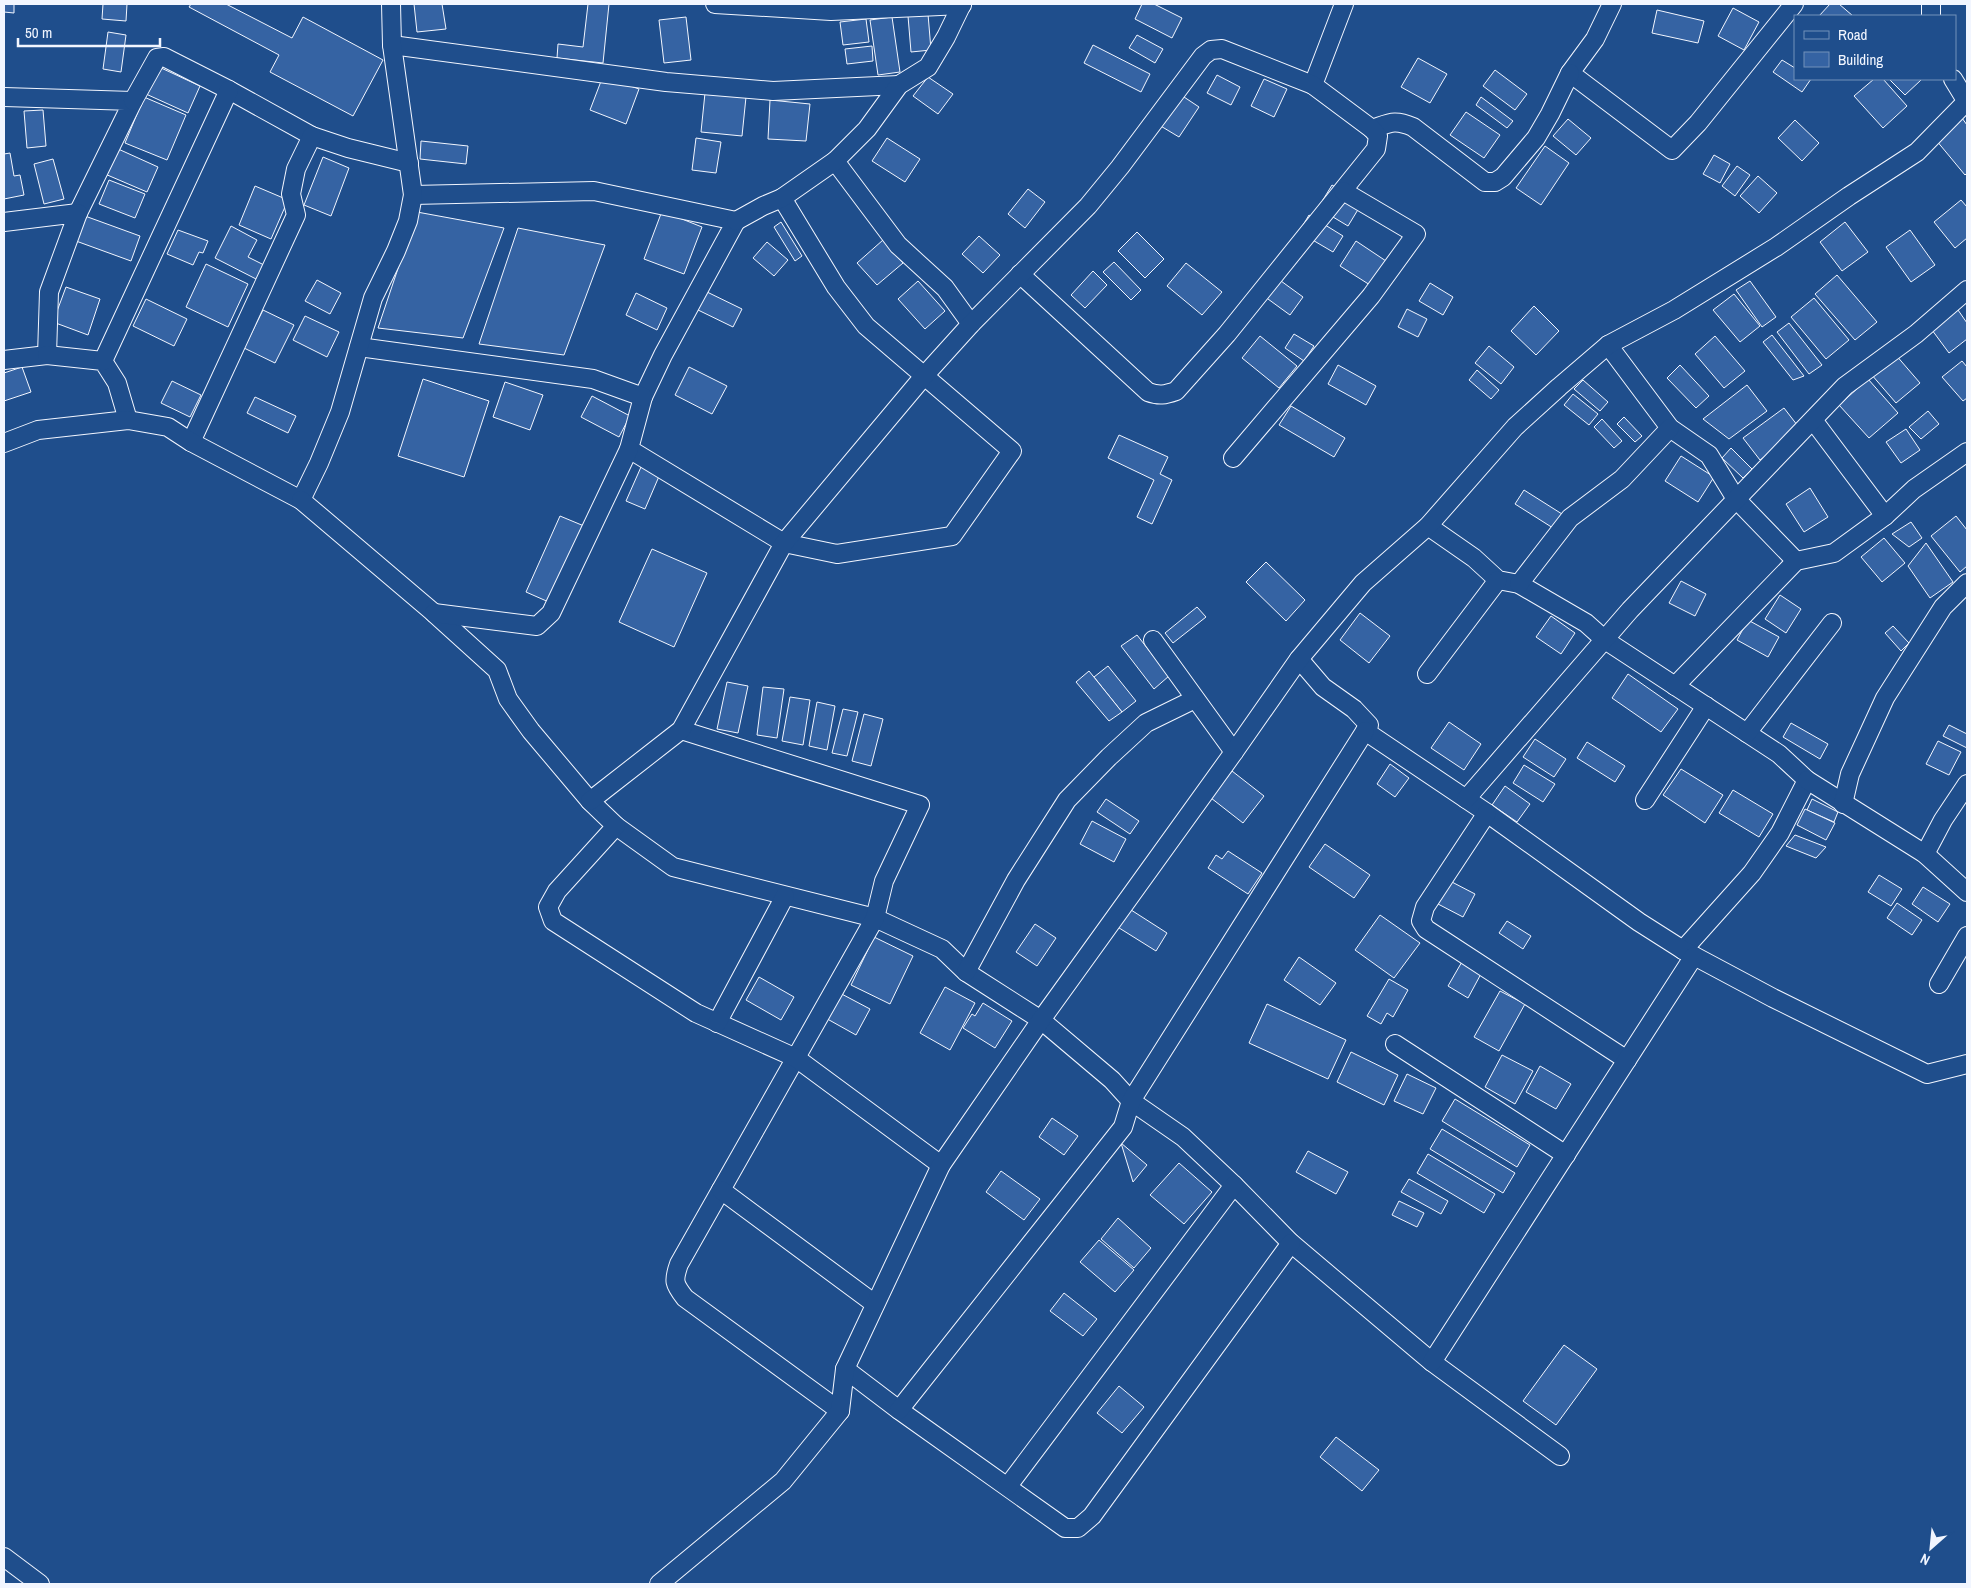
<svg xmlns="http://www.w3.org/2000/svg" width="1971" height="1588" font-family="'Archivo Narrow',sans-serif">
	<rect width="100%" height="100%" fill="#1f4e8c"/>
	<g fill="#3563a3" stroke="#f2f6ff">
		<polygon points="4,4 14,4 14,13 4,12"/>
		<polygon points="103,4 127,4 126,21 102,19"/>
		<polygon points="191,4 226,4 292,38 303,17 383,60 353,116 270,72 279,55 189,7"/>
		<polygon points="414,4 442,4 446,29 417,32"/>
		<polygon points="588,4 609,4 603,63 557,58 558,44 583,47"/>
		<polygon points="1142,4 1154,4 1182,18 1172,38 1135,19"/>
		<polygon points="1830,4 1839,4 1853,16 1819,16"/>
		<polygon points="1733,8 1759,22 1744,50 1718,36"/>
		<polygon points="1657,10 1704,21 1698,43 1652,33"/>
		<polygon points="928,14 931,50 911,52 908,16"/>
		<polygon points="686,17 691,60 664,63 659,20"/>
		<polygon points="892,17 900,72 878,75 870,20"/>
		<polygon points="866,19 869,42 843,45 840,22"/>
		<polygon points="108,32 126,35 121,72 103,69"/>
		<polygon points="1137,35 1163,49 1155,63 1129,48"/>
		<polygon points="1093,45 1150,74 1141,92 1084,63"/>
		<polygon points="872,46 873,61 847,64 845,49"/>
		<polygon points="1418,58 1447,74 1430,103 1401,87"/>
		<polygon points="1782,60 1795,68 1795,79 1811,79 1802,92 1773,72"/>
		<polygon points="159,67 200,86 188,113 146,94"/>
		<polygon points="1495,70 1527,94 1515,110 1483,86"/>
		<polygon points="1217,75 1240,87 1231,105 1207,93"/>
		<polygon points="603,76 639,89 626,124 590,110"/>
		<polygon points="928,77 953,94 938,114 913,96"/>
		<polygon points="1264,79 1287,89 1274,117 1251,106"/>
		<polygon points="1874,79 1883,79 1907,106 1883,128 1854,96"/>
		<polygon points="1889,79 1920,79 1921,80 1905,95"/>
		<polygon points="705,93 746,97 742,136 701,132"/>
		<polygon points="1181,95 1199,107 1179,137 1159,125"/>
		<polygon points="144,97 186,115 167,160 125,143"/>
		<polygon points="1481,97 1513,121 1507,128 1476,105"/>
		<polygon points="770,100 810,104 806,141 768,139"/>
		<polygon points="43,110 46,146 27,148 24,111"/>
		<polygon points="1466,112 1500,135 1484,158 1450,135"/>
		<polygon points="1962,118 1967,125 1967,173 1965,175 1936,140"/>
		<polygon points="1568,119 1591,138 1576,155 1553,136"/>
		<polygon points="1795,120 1819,143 1802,161 1778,138"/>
		<polygon points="696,138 721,142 716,173 692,170"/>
		<polygon points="887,138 920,159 905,182 872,161"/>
		<polygon points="421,141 468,146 466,164 420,159"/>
		<polygon points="1545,146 1569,163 1541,205 1516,188"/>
		<polygon points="116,148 158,167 147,192 105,174"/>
		<polygon points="10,153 14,176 20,175 24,195 4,199 4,154"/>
		<polygon points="1714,155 1730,164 1720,183 1703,174"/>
		<polygon points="323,157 349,168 331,216 304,205"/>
		<polygon points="53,159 64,199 44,204 34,164"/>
		<polygon points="1737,166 1750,175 1735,196 1722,186"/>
		<polygon points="1758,176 1777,193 1759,213 1740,196"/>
		<polygon points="109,180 145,194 135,218 99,204"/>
		<polygon points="1332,185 1362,203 1348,226 1318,208"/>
		<polygon points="255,186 288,200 271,239 239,225"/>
		<polygon points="1028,189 1045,202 1025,228 1008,214"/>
		<polygon points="1961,200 1967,207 1967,238 1955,248 1934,222"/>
		<polygon points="662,211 702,227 684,274 644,259"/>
		<polygon points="417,212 504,228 463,338 378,328"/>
		<polygon points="1309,215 1343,236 1333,252 1299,232"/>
		<polygon points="85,216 140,236 131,261 76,241"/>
		<polygon points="781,222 802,256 795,261 774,227"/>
		<polygon points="1845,222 1868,252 1842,271 1820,242"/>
		<polygon points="231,226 257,240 248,257 266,266 258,280 215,258"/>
		<polygon points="518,228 605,245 564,355 479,344"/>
		<polygon points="178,230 208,241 203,253 199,252 193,265 167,254"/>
		<polygon points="1910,230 1935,265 1911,282 1886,247"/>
		<polygon points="1137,232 1164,259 1145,278 1118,251"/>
		<polygon points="979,236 1000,255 983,273 962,254"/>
		<polygon points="883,240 903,263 877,285 857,263"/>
		<polygon points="1356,241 1386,261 1370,285 1340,266"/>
		<polygon points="767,242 788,260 774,276 753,258"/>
		<polygon points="1114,262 1141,290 1131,300 1103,272"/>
		<polygon points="1186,263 1222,292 1202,315 1167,286"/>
		<polygon points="206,264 248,284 228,327 186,307"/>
		<polygon points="1093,271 1107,285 1085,308 1071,295"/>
		<polygon points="1270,273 1303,297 1290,315 1257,291"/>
		<polygon points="1837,275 1877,322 1855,340 1815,294"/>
		<polygon points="317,280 341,293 330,314 305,301"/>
		<polygon points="918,281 945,311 925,329 898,299"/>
		<polygon points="1750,281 1776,317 1762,327 1736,290"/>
		<polygon points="1430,283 1453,297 1443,315 1419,301"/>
		<polygon points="66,287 100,299 88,335 53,322"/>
		<polygon points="705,291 742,309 733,327 696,309"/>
		<polygon points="636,293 667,308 657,330 626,315"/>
		<polygon points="1734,294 1760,326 1740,342 1713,310"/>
		<polygon points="1814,298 1849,340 1826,359 1791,317"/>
		<polygon points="146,299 187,319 174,346 133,326"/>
		<polygon points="1534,306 1559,331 1536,355 1511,331"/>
		<polygon points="1407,309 1427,319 1418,337 1398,327"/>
		<polygon points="263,310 294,325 275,363 244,348"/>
		<polygon points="1958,310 1967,323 1967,339 1949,353 1932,330"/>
		<polygon points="305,316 339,332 327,357 293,340"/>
		<polygon points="1789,323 1822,365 1809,374 1777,332"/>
		<polygon points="1294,334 1314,346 1304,361 1285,348"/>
		<polygon points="1772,335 1804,376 1793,380 1763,342"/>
		<polygon points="1260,336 1297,366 1279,388 1242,358"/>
		<polygon points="1715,336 1745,371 1724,388 1695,354"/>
		<polygon points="1489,346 1514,367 1501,384 1475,363"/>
		<polygon points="1895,354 1920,383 1896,403 1871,374"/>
		<polygon points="1962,361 1967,367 1967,398 1963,401 1942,377"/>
		<polygon points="1338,365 1376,386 1366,405 1328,384"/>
		<polygon points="1680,365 1709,396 1696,408 1667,378"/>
		<polygon points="22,367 31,392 4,401 4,373"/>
		<polygon points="689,367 727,386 712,414 675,395"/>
		<polygon points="1477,370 1499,390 1491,399 1469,380"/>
		<polygon points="423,379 489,401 464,477 398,456"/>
		<polygon points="1868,379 1898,413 1869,438 1839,405"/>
		<polygon points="1583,380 1608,402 1600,411 1574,389"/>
		<polygon points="172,381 201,395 190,417 161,403"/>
		<polygon points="505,382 543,395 530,430 493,417"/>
		<polygon points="1747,385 1767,411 1729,439 1703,419"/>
		<polygon points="1573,394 1598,414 1589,425 1564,405"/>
		<polygon points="592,396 630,416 619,437 581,417"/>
		<polygon points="255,397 296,416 288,433 247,413"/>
		<polygon points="1291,406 1345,438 1334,457 1279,425"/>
		<polygon points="1784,408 1801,430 1760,460 1743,438"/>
		<polygon points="1928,411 1939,424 1921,439 1909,427"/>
		<polygon points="1624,417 1642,436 1635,442 1617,424"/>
		<polygon points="1602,419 1622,441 1614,448 1594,427"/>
		<polygon points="1906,429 1920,450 1901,463 1886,442"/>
		<polygon points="1119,435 1168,457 1160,474 1172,480 1152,524 1137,517 1154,480 1108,458"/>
		<polygon points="1731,448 1752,469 1743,478 1722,458"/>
		<polygon points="1681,456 1714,477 1698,502 1665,481"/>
		<polygon points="641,467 660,474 645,509 626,501"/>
		<polygon points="1810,488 1828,517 1804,532 1786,504"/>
		<polygon points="1524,490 1562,514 1553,528 1515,504"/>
		<polygon points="560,516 584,526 551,603 526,592"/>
		<polygon points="1956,516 1967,530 1967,566 1960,572 1931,536"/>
		<polygon points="1911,522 1922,538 1909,547 1892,534"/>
		<polygon points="1884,538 1905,563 1882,582 1861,557"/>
		<polygon points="1926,543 1953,582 1930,598 1908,566"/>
		<polygon points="652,549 707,573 674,647 619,622"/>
		<polygon points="1266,562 1305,600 1286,621 1246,582"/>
		<polygon points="1681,581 1706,594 1695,616 1669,603"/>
		<polygon points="1780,595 1801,609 1786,633 1765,619"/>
		<polygon points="1197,607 1206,617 1173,643 1165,633"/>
		<polygon points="1360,613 1390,636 1369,663 1340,640"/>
		<polygon points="1551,616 1575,633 1561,654 1536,637"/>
		<polygon points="1748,620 1779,637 1768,657 1737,640"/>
		<polygon points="1893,626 1909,643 1901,651 1885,633"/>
		<polygon points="1137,635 1169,676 1154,689 1121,646"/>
		<polygon points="1108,666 1136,701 1122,712 1094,677"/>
		<polygon points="1089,671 1122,712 1109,721 1076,682"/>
		<polygon points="1628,674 1678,709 1661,732 1612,698"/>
		<polygon points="727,682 748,686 738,733 717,729"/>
		<polygon points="763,687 784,689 777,738 757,735"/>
		<polygon points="790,697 810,700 803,745 782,741"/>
		<polygon points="817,702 835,706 827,750 809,746"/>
		<polygon points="843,709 858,712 847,756 832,753"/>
		<polygon points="864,714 883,719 871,766 852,761"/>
		<polygon points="1449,722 1481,744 1464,770 1431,748"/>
		<polygon points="1791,723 1828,744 1820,759 1783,737"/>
		<polygon points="1949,725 1967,734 1967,748 1943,736"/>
		<polygon points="1535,739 1566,759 1554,777 1523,757"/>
		<polygon points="1938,741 1961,752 1949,775 1926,764"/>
		<polygon points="1587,742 1625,766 1615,782 1577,758"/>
		<polygon points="1390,764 1409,778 1395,797 1377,784"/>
		<polygon points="1524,765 1555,784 1543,802 1513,783"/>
		<polygon points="1681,769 1723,795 1705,823 1663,795"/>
		<polygon points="1232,771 1264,796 1243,823 1211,798"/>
		<polygon points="1505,786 1530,804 1517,822 1492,805"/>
		<polygon points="1733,790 1773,814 1759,837 1719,813"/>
		<polygon points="1106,799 1139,821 1130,834 1097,812"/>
		<polygon points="1812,799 1838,812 1834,822 1807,810"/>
		<polygon points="1805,809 1835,823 1826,840 1797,825"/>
		<polygon points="1092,821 1126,839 1114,862 1080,844"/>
		<polygon points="1795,835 1826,847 1816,858 1786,846"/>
		<polygon points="1325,844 1370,875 1354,898 1309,867"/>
		<polygon points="1228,851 1262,873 1248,894 1208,868 1216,855 1222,859"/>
		<polygon points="1879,875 1902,889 1891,906 1868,892"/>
		<polygon points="1450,881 1475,894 1463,917 1438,904"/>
		<polygon points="1923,887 1950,904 1938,922 1912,904"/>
		<polygon points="1897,903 1922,920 1912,935 1887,918"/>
		<polygon points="1128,908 1167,933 1156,951 1116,926"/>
		<polygon points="1380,915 1420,943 1394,978 1355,950"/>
		<polygon points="1507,921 1531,936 1523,949 1499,933"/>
		<polygon points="1035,924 1056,938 1037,966 1016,952"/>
		<polygon points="874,937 913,956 890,1004 851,985"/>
		<polygon points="1299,957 1336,983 1320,1005 1284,980"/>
		<polygon points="1463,960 1482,972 1468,998 1448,986"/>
		<polygon points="759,977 794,997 781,1020 746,1000"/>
		<polygon points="1389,979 1408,990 1393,1017 1387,1013 1381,1024 1367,1016"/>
		<polygon points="945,987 975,1003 950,1050 920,1033"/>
		<polygon points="836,991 870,1009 856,1035 822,1016"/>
		<polygon points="1500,991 1525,1004 1499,1051 1474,1037"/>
		<polygon points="983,1003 1012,1021 995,1048 963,1028 972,1014 975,1016"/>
		<polygon points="1267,1004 1346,1040 1328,1079 1249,1043"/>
		<polygon points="1351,1052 1398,1075 1384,1105 1337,1082"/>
		<polygon points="1502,1055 1533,1071 1515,1104 1485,1087"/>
		<polygon points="1540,1066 1571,1084 1556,1109 1526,1092"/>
		<polygon points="1407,1074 1436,1088 1423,1114 1394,1101"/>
		<polygon points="1455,1099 1530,1145 1517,1167 1442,1121"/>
		<polygon points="1052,1118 1078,1136 1064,1155 1039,1137"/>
		<polygon points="1442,1129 1515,1173 1503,1193 1430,1149"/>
		<polygon points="1121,1143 1147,1165 1133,1182"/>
		<polygon points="1308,1151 1348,1172 1336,1194 1296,1172"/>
		<polygon points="1428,1154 1495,1194 1484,1213 1417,1173"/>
		<polygon points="1179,1163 1212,1192 1184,1224 1150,1195"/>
		<polygon points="1001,1171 1040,1199 1024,1220 986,1192"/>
		<polygon points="1409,1179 1448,1201 1441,1214 1401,1192"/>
		<polygon points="1399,1201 1424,1213 1417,1227 1392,1215"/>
		<polygon points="1118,1218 1151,1248 1134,1268 1101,1239"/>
		<polygon points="1099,1240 1134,1270 1115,1292 1080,1262"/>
		<polygon points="1064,1293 1097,1319 1083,1336 1050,1311"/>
		<polygon points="1564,1345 1597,1369 1556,1425 1523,1401"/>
		<polygon points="1119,1386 1144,1407 1122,1433 1097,1413"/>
		<polygon points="1336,1437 1379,1470 1362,1491 1320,1457"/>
	</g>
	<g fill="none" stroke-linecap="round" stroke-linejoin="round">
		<defs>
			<g id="street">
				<polyline points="715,4 831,11 962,5"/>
				<polyline points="1612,4 1595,39 1570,73 1672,150 1698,123 1794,4"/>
				<polyline points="1931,4 1931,16"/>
				<polyline points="392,45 666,82 773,91 899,85"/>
				<polyline points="1953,79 1967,102"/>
				<polyline points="4,97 133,101 78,213"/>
				<polyline points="133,101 157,58 164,57 229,90 312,136 348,148 409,163"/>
				<path d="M1372,129C1390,123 1394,119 1413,127L1485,182H1495L1503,177L1536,138L1550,114L1570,73"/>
				<polyline points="835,161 898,245 945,288 971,324"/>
				<polyline points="413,195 594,191 736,221 663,355 643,397 629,449 784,543 837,554 952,536 1012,451 866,326 836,287 782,198"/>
				<polyline points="736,221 763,206 782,198 835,161 867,129 899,85 928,67 946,37 962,4"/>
				<polyline points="4,222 78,213 49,292 47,355 4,360"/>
				<path d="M1020,274L1148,392C1159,396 1165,395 1176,391L1227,334L1376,149L1378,136L1372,129L1313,85L1344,4"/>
				<polyline points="1608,345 1670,428 1709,455 1736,499 1796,561"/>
				<polyline points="359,347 593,379 643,397"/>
				<polyline points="47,355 103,361 117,383 128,420"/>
				<polyline points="103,361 229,90"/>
				<polyline points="1813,420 1885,516"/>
				<polyline points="191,442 296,215 291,194 296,169 312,136"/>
				<polyline points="4,443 38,430 128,420 168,427 191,442 301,500 319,463 340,412 373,298 396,251 408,221 413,195 392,45 391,4"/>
				<polyline points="1233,458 1371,296 1416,234 1343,191"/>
				<polyline points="301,500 434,613 497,670 508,699 531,731 590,801 616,826 673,867 875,918 942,949 966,972 1041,1020 1112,1080 1131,1101 1183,1137 1234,1185 1291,1243 1432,1362 1560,1456"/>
				<polyline points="1428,526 1474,558 1498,580 1519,584 1586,623 1605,640 1779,754 1807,780 1780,833 1752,873 1683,950"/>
				<polyline points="1519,584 1570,518 1622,479 1670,428"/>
				<polyline points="434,613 537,626 551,613 629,449"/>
				<polyline points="1153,640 1234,752"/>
				<polyline points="1299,659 1323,687 1354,709 1369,725 1365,731 1487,813 1639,922 1683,950 1773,998 1927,1074 1967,1064"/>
				<polyline points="1427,674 1498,580"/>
				<polyline points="1675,686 1796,561 1834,553 1885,516 1914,489 1967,452"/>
				<path d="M681,730L920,805L884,881L875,918L679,1264C673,1281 674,1284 685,1298L840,1411"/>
				<polyline points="1747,733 1832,623"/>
				<polyline points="1807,780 1925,854 1967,892"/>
				<polyline points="1466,799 1630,610 1845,386 1916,334 1967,290"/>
				<polyline points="1645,800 1706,706"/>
				<polyline points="590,801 681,730 784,543 924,376 971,324 1088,206 1120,167 1203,56 1211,50 1222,49 1313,85"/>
				<polyline points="1843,804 1850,774 1885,698 1943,607 1967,583"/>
				<polyline points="1487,813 1425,907 1421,921 1426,929 1627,1060"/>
				<polyline points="616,826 557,891 548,907 553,921 696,1013 796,1058 941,1165"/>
				<polyline points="1925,854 1943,820 1967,784"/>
				<polyline points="966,972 1016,880 1067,800 1109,757 1146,723 1195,699"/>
				<polyline points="1939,984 1967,936"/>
				<polyline points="717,1023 785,896"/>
				<polyline points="1395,1044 1566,1155"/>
				<polyline points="721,1190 875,1304"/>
				<polyline points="1432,1362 1694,956"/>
				<polyline points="845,1369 899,1410 1065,1528 1078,1528 1092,1516 1291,1243"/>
				<polyline points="899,1410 1123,1127 1131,1101 1365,731"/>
				<polyline points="1008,1486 1234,1185"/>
				<polyline points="4,1557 40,1584"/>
				<polyline points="659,1584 783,1481 840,1411 845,1369 941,1165 1041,1020 1234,752 1299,659 1363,583 1428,526 1515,427 1559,387 1608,345 1674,310 1776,247 1849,196 1917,152 1967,101"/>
			</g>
		</defs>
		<use href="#street" stroke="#f2f6ff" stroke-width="20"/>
		<use href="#street" stroke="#1f4e8c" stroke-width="18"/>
	</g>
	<rect width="1971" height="1588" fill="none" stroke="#f2f6ff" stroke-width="10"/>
	<rect x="1794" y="15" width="162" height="65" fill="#1f4e8c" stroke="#7391ba"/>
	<rect x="1804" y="31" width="25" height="8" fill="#1f4e8c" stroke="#7391ba"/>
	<text x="1838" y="40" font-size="15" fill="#f2f6ff">Road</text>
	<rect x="1804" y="52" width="25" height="15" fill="#3563a3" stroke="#7391ba"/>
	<text x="1838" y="65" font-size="15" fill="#f2f6ff">Building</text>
	<g transform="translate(1931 1548) rotate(207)" stroke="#1f4e8c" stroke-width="4" paint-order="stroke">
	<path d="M0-4L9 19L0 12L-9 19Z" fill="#f2f6ff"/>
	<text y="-8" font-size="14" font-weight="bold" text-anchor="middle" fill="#f2f6ff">N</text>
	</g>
	<path d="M18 38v8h142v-8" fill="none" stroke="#f2f6ff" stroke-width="2.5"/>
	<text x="25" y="38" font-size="15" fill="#f2f6ff" stroke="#1f4e8c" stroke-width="4" paint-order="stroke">50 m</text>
</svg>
